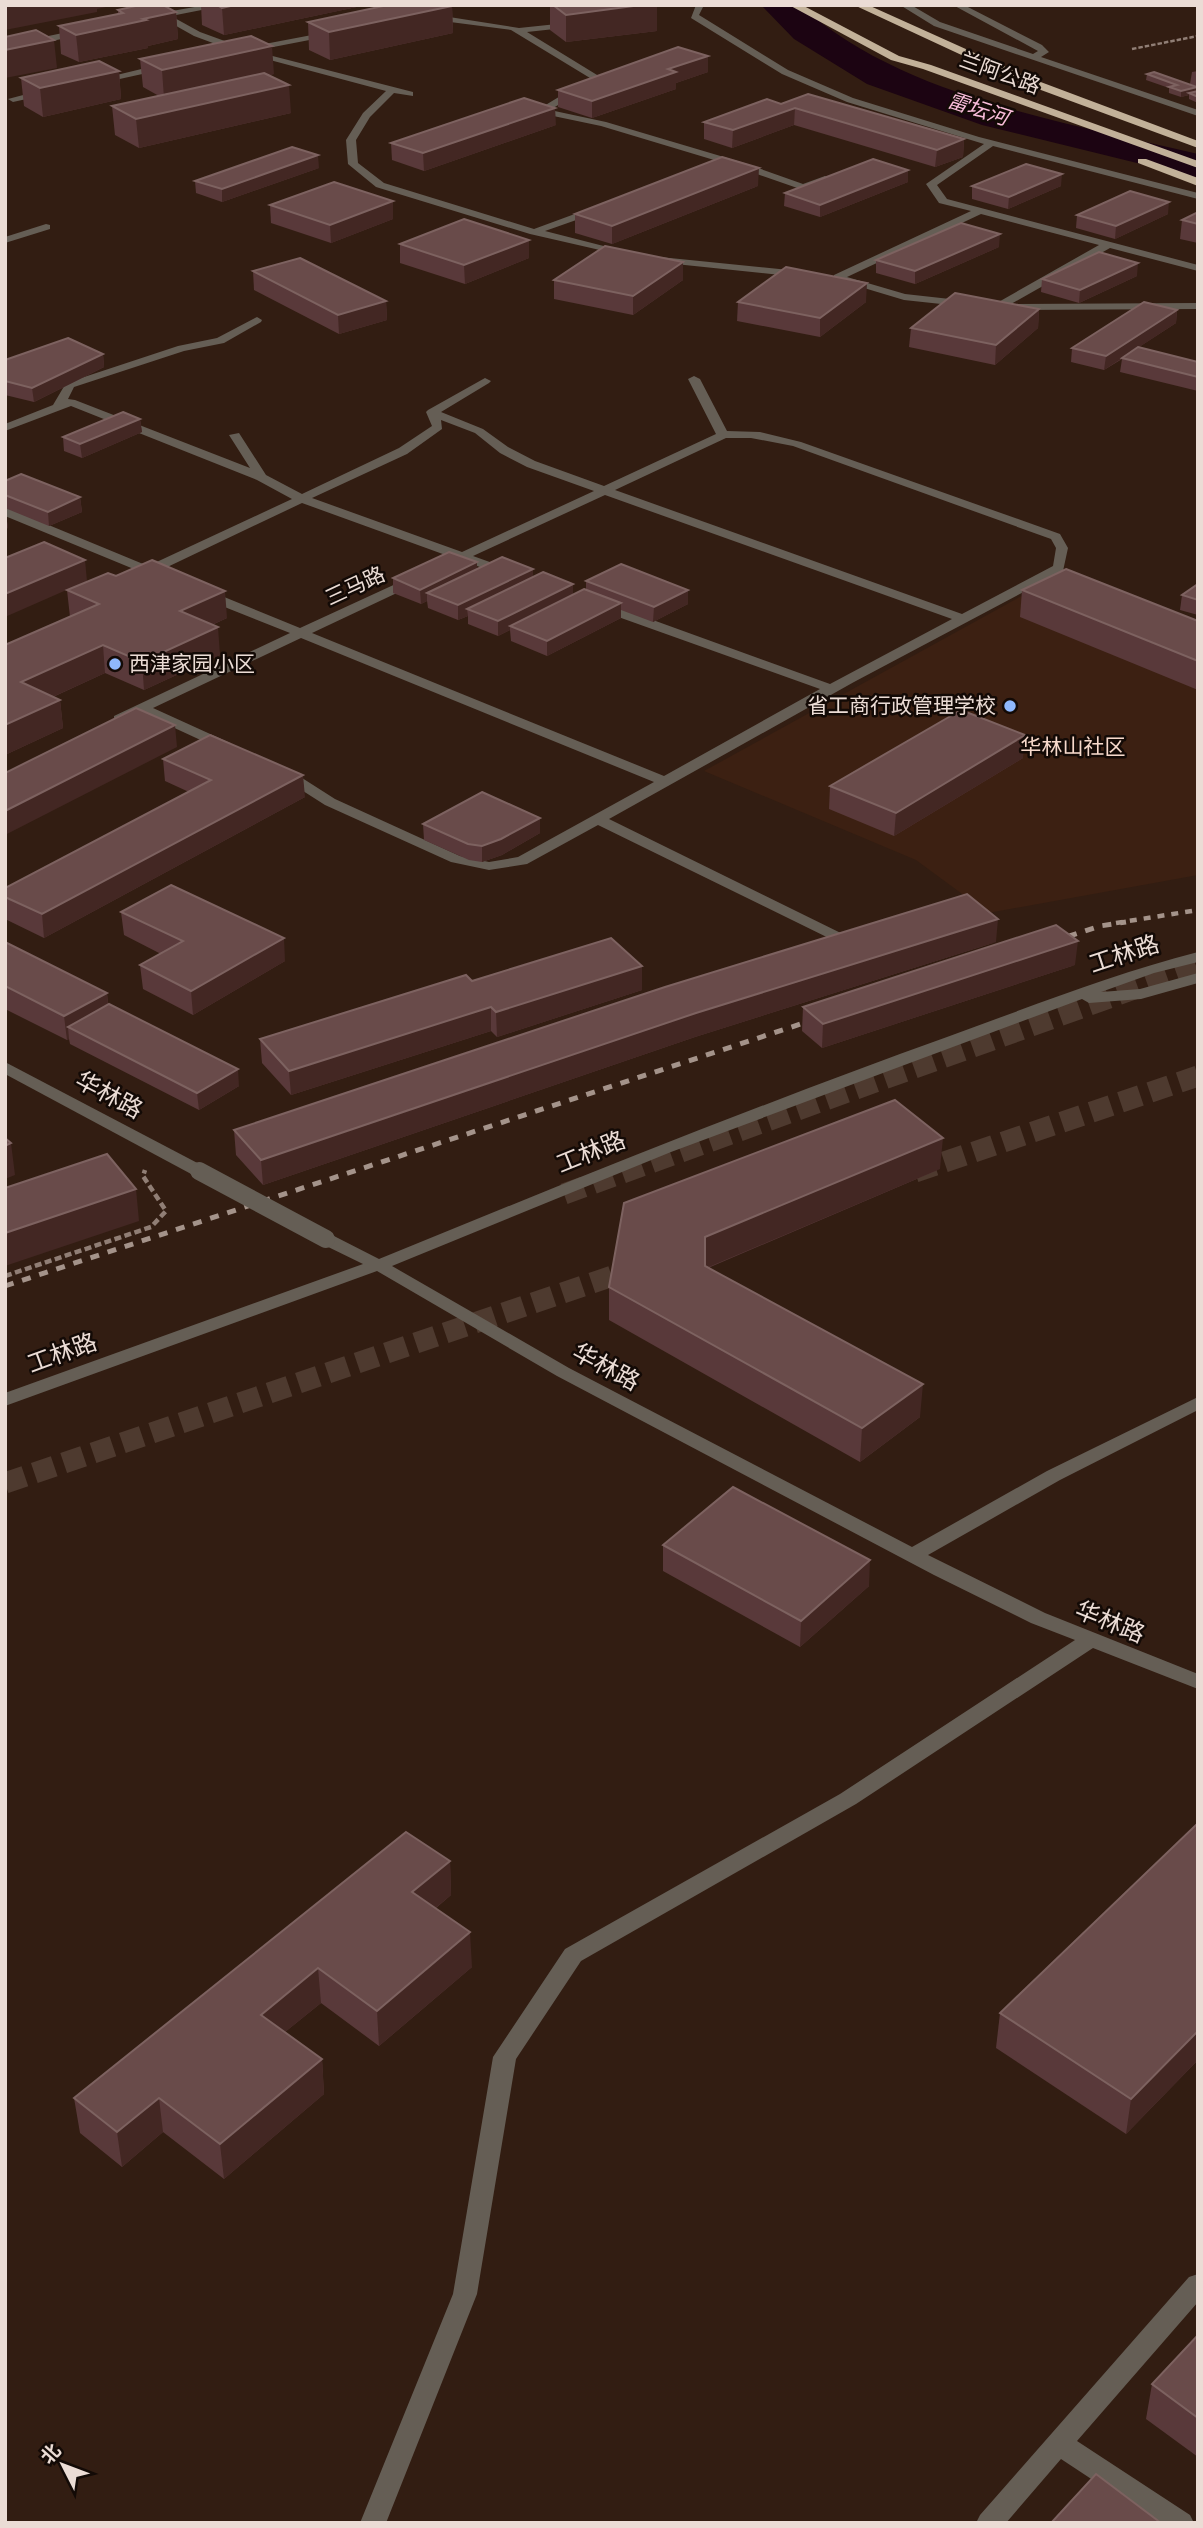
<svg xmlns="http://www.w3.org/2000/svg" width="1203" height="2528" font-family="'Golos Text','Noto Sans SC',sans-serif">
	<rect width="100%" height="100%" fill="#321d12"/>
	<polygon fill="#3c2012" points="1045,583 1198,641 1198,875 988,913 916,860 704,771"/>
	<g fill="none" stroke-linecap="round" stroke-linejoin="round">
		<path fill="#1c0412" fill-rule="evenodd" d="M761,5H800C901,97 1068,123 1198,154V178L982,125L867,84L794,39Z"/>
		<g stroke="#4e3a2f" stroke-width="21" stroke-dasharray="21 10" stroke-linecap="butt">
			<polyline points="915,1172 1198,1076"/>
			<polyline points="564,1194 1198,966"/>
			<polyline points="5,1483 636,1268"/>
		</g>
		<polyline stroke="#907e75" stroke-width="2.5" stroke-dasharray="4.5 2" stroke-linecap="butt" points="1132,49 1198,36"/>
		<polyline stroke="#907e75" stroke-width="4.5" stroke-dasharray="7 3.5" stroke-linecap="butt" points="5,1276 151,1227 166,1211 143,1176 145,1170"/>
		<g fill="#655e55" fill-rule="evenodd">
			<polygon points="149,5 158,5 166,12 206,5 227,5 171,16 200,32 244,48 333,31 334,33 330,36 253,51 413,92 413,96 394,93 370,117 356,140 358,163 384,183 534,229 591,208 599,208 599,212 545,231 631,253 626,256 530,234 376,187 348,164 346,140 363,113 386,91 229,49 194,36 162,18 154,18 154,14 157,13"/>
			<path d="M696,5H704L699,15L788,70L853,98L979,137L1198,193V199L993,146L937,185L947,199L1198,265V271L1110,248L1011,304L1198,303V309L997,310L904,300L834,279V275L971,211L939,203L926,184L984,144L847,102L782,74L691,18ZM981,214L1099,245L995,304L905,294L847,277Z"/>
			<polygon points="900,5 911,5 940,22 1033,54 1038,51 953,5 964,5 1042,45 1049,52 1041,57 1198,110 1198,116 934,26"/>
			<polygon points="430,14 519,28 576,22 577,24 573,27 527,32 602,78 550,110 606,122 744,163 803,184 825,176 830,179 803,190 734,166 601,126 539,113 539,109 590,78 511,30 427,19 427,15"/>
			<polygon points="82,29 86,32 85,34 5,51 5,45"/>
			<polygon points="162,64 165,65 165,69 97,84 92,81"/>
			<polygon points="46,89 49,90 49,94 13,102 8,99"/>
			<polygon points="46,224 50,225 50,229 5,243 5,237"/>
			<polygon points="660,257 799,271 804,274 799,277 656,262 656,258"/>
			<path d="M257,317L262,320L261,322L224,343L184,351L74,387L68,399L75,400L250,468L229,435L239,433L266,475L302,494L399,448L432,426L426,412L428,410L485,378L491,381L489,383L441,412L483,429L508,447L535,461L604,486L716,434L688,379L694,376L700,379L727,431L760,432L801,442L1060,534L1068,548L1063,571L854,682L609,819L857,941L860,944L857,947H847L598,825L527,864L489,870L451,862L325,805L278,775V769H288L335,799L460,856L489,862L518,857L654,782L301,638L153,708L230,743V749H220L142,713L124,722H114V716L290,633L202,598V592H212L300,628L413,576L418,577V583L312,633L664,776L820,689L596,609V603H606L830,684L952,619L605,495L473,556L512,570V576L508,577L463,561L446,569H438V563L451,557L302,503L159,571L164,575L158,579L5,516V507L148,566L292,499L257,480L71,406L5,431V424L53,405L66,383L178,346L217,338ZM441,420L475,433L500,453L527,467L594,491L462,552L312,498L407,454L442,429ZM726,438H751L793,446L1051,539L1056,548L1053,566L962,614L615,490Z"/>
			<path d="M1198,952V962L1154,973L1101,992L1140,989L1198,973V983L1141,999L1089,1003L1082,999L671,1152L392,1266L569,1368L912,1547L1047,1471L1198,1397V1410L1060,1480L928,1555L1045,1613L1198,1674V1689L1093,1648L856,1804L581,1961L516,2059L477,2294L386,2523H360L453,2294L493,2057L565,1949L840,1794L1075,1640L1031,1623L934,1575L557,1376L377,1271L5,1406V1393L363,1264L320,1243L317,1239L320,1235H332L379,1259C567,1182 755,1106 947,1037C1030,1007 1112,974 1198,952Z"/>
			<polygon points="5,1062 205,1167 207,1171 205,1175 193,1175 5,1074"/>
			<polygon points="1198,2274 1198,2302 1077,2441 1190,2515 1194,2523 1158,2523 1061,2459 1006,2523 976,2523 980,2515 1189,2277"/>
		</g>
		<g fill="#c2b199" fill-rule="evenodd">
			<polygon points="789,5 802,5 899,56 931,65 1198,161 1198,168 923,69 891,60"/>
			<polygon points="854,5 868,5 1030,78 1198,141 1198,148 1022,83"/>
			<polygon points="1138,159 1146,159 1198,178 1198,186 1138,163"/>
		</g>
		<polyline stroke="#a4938a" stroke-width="4.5" stroke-dasharray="7 7" stroke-linecap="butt" points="1116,923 1198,910"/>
		<g stroke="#a4938a" stroke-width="5" stroke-dasharray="9 9" stroke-linecap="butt">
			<polyline points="1051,942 1100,926 1126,922"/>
			<polyline points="5,1286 822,1017"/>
		</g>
		<polyline stroke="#655e55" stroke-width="18" points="199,1171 326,1239"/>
	</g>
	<g fill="#59393a">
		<polygon points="201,5 366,5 224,35 202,25"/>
		<polygon points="388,5 457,5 452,6 453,33 330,60 309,50 308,22"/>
		<polygon points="550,5 657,5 657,31 566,42 550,30"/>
		<polygon points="118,10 176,12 178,39 148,46 148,48 79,62 61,54 59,26 118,14"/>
		<polygon points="708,56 708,72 676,83 676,89 592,118 558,107 558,90"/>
		<polygon points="140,59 274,74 269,75 291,113 139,148 115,135 112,106 159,96 143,87"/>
		<polygon points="119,71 121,99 43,117 24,106 21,78"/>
		<polygon points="1198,71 1198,87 1190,84 1192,72"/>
		<polygon points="1147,74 1198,91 1198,103 1189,99 1189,95 1181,97 1169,93 1169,88 1146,80"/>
		<polygon points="781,104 964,139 963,157 935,167 794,125 732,148 704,139 704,122"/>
		<polygon points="556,125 424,171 392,160 391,143"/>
		<polygon points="319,168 222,202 196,193 195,181"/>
		<polygon points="908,170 908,182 820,217 784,206 785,193"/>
		<polygon points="758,186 612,244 575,233 575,214"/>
		<polygon points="972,186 1061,186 1008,209 972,199"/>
		<polygon points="270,205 393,219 331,243 271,223"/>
		<polygon points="1198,212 1198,243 1180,239 1182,220"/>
		<polygon points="1168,214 1115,239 1076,228 1077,215"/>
		<polygon points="529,240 529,258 465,284 400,263 400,244"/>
		<polygon points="999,247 915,284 876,273 876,260"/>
		<polygon points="253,271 386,301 387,320 339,334 254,290"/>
		<polygon points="1137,276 1079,303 1041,292 1042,279"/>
		<polygon points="554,280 683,280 633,315 554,299"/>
		<polygon points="738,302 866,302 820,337 737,321"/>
		<polygon points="1039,309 1038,328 995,365 909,347 911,328"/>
		<polygon points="1177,310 1176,323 1139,347 1198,362 1198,391 1120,372 1122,359 1104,370 1071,362 1072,348"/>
		<polygon points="103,354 104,367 34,402 5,395 5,360"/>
		<polygon points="140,419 142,432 82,458 64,451 63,437"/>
		<polygon points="5,481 80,497 82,512 49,526 5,508 8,528 5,529"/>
		<polygon points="477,569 573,584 573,595 586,590 586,581 688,590 688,604 653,622 621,610 621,618 547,656 511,641 510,630 498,636 468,624 468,616 458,620 428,608 427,601 421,604 393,593 393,578"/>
		<polygon points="1198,584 1198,615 1180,610 1182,595"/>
		<polygon points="67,590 227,618 212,625 220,655 144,690 105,673 53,697 60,700 63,728 5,755 70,617"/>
		<polygon points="1022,590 1198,621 1198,690 1020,617"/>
		<polygon points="1023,758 894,836 829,809 830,786"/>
		<polygon points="163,759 305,797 44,938 5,919 5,888 189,792 165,781"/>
		<polygon points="423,824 540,833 502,855 482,862 469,860 424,840"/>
		<polygon points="121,912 285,961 193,1015 143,989 140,965 161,954 124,935"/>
		<polygon points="5,942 107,993 108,1004 239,1086 199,1110 70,1044 69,1039 67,1040 5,1009"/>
		<polygon points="996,942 695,1037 263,1185 236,1155 234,1130"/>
		<polygon points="1075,965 822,1048 802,1031 803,1007"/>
		<polygon points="642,966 642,990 497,1037 491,1031 291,1095 262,1063 260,1039 472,981"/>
		<polygon points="940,1169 708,1268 920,1417 860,1462 609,1320 609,1287"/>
		<polygon points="663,1545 869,1586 800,1647 663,1571"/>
		<polygon points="1198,1823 1198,2060 1126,2134 996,2048 1000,2013"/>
		<polygon points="450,1861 451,1895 436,1908 472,1967 379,2046 321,2003 285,2032 322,2059 324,2094 224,2179 163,2132 122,2167 80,2133 74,2098"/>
		<polygon points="1198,2335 1198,2457 1146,2419 1152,2384"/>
	</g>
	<g fill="#432723">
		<polygon points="5,5 115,5 97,9 97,12 5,30"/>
		<polygon points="235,5 366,5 224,35 222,8"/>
		<polygon points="431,5 457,5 452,6 453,33 330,60 329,32"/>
		<polygon points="641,5 657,5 657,31 566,42 566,15"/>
		<polygon points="176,12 178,39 148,46 148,48 79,62 76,35"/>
		<polygon points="54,40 57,68 5,78 5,50"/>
		<polygon points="272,46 274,74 164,98 162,70"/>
		<polygon points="708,56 708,72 676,83 676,89 592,118 592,101 668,69"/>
		<polygon points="119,71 121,99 43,117 40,88"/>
		<polygon points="289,85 291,113 139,148 136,119"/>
		<polygon points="1197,87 1196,93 1189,93 1189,95 1181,97 1181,91"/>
		<polygon points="555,108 556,125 424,171 423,153"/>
		<polygon points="795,108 794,125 732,148 733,130"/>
		<polygon points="964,139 963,157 935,167 937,150"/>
		<polygon points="318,155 319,168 222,202 222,189"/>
		<polygon points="759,168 758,186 612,244 612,226"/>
		<polygon points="908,170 908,182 820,217 820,205"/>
		<polygon points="1062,174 1061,186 1008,209 1009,197"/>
		<polygon points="393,201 393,219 331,243 330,225"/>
		<polygon points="1169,202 1168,214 1115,239 1116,226"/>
		<polygon points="1000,234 999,247 915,284 915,271"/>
		<polygon points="529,240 529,258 465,284 464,265"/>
		<polygon points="683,262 683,280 633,315 633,296"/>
		<polygon points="1138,263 1137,276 1079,303 1080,290"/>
		<polygon points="867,283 866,302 820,337 820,318"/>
		<polygon points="386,301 387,320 339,334 338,315"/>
		<polygon points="1039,309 1038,328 995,365 996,345"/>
		<polygon points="1177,310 1176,323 1104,370 1106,356"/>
		<polygon points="103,354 104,367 34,402 32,388"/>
		<polygon points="140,419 142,432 82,458 80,444"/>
		<polygon points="80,497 82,512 49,526 48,512"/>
		<polygon points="5,508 8,528 5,529"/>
		<polygon points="85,560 87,581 5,617 5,594"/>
		<polygon points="477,562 477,577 427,593 427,601 421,604 420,590"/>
		<polygon points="533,569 533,583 467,609 468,616 458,620 458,605"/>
		<polygon points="573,584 573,599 510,626 510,630 498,636 498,621"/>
		<polygon points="688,590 688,604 653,622 654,607"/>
		<polygon points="225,591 227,618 182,638 180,611"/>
		<polygon points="621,603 621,618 547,656 547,641"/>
		<polygon points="218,627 220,655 144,690 142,662"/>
		<polygon points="103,645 105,673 24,710 21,682"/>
		<polygon points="60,700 63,728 5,755 5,725"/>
		<polygon points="175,725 177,747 5,835 5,811"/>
		<polygon points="1025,735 1023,758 894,836 896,813"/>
		<polygon points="303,775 305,797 44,938 42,914"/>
		<polygon points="540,818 540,833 502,855 482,862 482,846"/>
		<polygon points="998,919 996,942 695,1037 263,1185 261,1160 696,1013"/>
		<polygon points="284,938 285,961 193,1015 191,991"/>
		<polygon points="1078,941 1075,965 822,1048 823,1024"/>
		<polygon points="642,966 642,990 497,1037 496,1012"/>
		<polygon points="107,993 109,1017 68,1027 69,1039 67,1040 64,1016"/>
		<polygon points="491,1007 491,1031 291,1095 289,1071"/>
		<polygon points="238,1069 239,1086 199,1110 197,1093"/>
		<polygon points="943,1138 940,1169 704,1269 705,1237"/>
		<polygon points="11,1143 15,1175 5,1179 5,1146"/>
		<polygon points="136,1189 139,1221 5,1266 5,1233"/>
		<polygon points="923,1384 920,1417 860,1462 862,1428"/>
		<polygon points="870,1560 869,1586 800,1647 801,1621"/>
		<polygon points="450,1861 451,1895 414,1926 412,1892"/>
		<polygon points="470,1932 472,1967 379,2046 377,2011"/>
		<polygon points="318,1968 321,2003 264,2049 261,2015"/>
		<polygon points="1198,2031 1198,2060 1126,2134 1131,2099"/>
		<polygon points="322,2059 324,2094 224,2179 220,2144"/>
		<polygon points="159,2098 163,2132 122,2167 117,2132"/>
	</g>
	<g fill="#694b4a" stroke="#7d6260" stroke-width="2">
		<polygon points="140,5 163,5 176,12 143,19 146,20 76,35 59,26 123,13 118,10"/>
		<polygon points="217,5 235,5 222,8"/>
		<polygon points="388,5 452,6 329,32 308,22"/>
		<polygon points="553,5 641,5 566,15"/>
		<polygon points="36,30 54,40 5,50 5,37"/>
		<polygon points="251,36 272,46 162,70 140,59"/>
		<polygon points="678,47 708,56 668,69 676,72 592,101 558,90"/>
		<polygon points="99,61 119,71 40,88 21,78"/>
		<polygon points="1154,72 1197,87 1181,91 1169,87 1177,85 1147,74"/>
		<polygon points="264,73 289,85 136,119 112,106"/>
		<polygon points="1198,91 1198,97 1189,93"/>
		<polygon points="808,94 964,139 937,150 795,108 733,130 704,122 767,99 781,104"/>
		<polygon points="524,98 555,108 423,153 391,143"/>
		<polygon points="292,147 318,155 222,189 195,181"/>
		<polygon points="722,157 759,168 612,226 575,214"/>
		<polygon points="873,159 908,170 820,205 785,193"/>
		<polygon points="1026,164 1062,174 1009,197 972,186"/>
		<polygon points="334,182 393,201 330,225 270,205"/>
		<polygon points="1130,191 1169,202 1116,226 1077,215"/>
		<polygon points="1198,212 1198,224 1182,220"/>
		<polygon points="464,219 529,240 464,265 400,244"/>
		<polygon points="961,223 1000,234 915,271 876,260"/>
		<polygon points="605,246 683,262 633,296 554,280"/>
		<polygon points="1099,252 1138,263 1080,290 1042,279"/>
		<polygon points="300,258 386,301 338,315 253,271"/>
		<polygon points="786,267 867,283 820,318 738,302"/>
		<polygon points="955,293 1039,309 996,345 911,328"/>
		<polygon points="1144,302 1177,310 1106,356 1072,348"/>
		<polygon points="68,338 103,354 32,388 5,381 5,360"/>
		<polygon points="1138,347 1198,362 1198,377 1122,358"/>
		<polygon points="123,412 140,419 80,444 63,437"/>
		<polygon points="21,474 80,497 48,512 5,495 5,481"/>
		<polygon points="44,542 85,560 5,594 5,558"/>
		<polygon points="449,552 477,562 420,590 393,578"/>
		<polygon points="502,557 533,569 458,605 427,593"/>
		<polygon points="152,560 225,591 180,611 218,627 142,662 103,645 21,682 60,700 5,725 5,645 99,604 67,590 108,573 116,576"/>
		<polygon points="621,564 688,590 654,607 586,581"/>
		<polygon points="1066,569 1198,621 1198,661 1022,590"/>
		<polygon points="543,572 573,584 498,621 467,609"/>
		<polygon points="1198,584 1198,600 1182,595"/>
		<polygon points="584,589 621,603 547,641 510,626"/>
		<polygon points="136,708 175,725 5,811 5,773"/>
		<polygon points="961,710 1025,735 896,813 830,786"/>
		<polygon points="210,735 303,775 42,914 5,897 5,888 211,780 163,759"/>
		<polygon points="482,792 540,818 501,839 482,846 468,844 423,824"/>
		<polygon points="171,885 284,938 191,991 140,965 183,941 121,912"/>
		<polygon points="967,894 998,919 696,1013 261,1160 234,1130 665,987"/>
		<polygon points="1056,925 1078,941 823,1024 803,1007"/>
		<polygon points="611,938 642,966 496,1012 491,1007 289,1071 260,1039 466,975 472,981"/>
		<polygon points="5,942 107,993 64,1016 5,986"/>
		<polygon points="109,1004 238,1069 197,1093 68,1027"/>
		<polygon points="895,1100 943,1138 705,1237 705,1266 923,1384 862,1428 609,1287 624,1203"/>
		<polygon points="5,1138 11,1143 5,1146"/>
		<polygon points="107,1154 136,1189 5,1233 5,1188"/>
		<polygon points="733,1487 870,1560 801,1621 663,1545"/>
		<polygon points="1198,1823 1198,2031 1131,2099 1000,2013"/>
		<polygon points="406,1832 450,1861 412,1892 470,1932 377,2011 318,1968 261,2015 322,2059 220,2144 159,2098 117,2132 74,2098"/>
		<polygon points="1198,2335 1198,2418 1152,2384"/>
		<polygon points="1096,2474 1161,2523 1051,2523"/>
	</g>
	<g fill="#8fb8fd" stroke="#130a06" stroke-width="2.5">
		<circle cx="115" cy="664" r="7"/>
		<circle cx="1010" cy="706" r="7"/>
	</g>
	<g text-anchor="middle" stroke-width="5" stroke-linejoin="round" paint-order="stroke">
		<g font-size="21" fill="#ebdcd5" stroke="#130a06">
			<text transform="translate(1000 73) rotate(20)" y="7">兰阿公路</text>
			<text transform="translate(355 586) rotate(-25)" y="7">三马路</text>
		</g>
		<g font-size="21" font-style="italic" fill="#f9bdda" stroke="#130a06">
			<text transform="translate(978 109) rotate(18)" y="7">雷坛河</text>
		</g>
		<g font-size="21" fill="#ebdcd5" stroke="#130a06" text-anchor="start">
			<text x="129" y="671">西津家园小区</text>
			<text x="996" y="713" text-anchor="end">省工商行政管理学校</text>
		</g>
		<g font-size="21" fill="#f7d9cb" stroke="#130a06">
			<text x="1073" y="754">华林山社区</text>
		</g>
		<g font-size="24" fill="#ebdcd5" stroke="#130a06">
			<text transform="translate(1124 954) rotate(-18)" y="8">工林路</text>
			<text transform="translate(109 1095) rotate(28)" y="8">华林路</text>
			<text transform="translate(591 1152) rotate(-22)" y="8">工林路</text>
			<text transform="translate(62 1353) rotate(-20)" y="8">工林路</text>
			<text transform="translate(606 1367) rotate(28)" y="8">华林路</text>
			<text transform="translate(1110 1622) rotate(22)" y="8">华林路</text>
		</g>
	</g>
	<rect width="1203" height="2528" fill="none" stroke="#ebdcd5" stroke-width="14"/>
	<g transform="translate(63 2465) rotate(312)" stroke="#130a06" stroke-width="5" paint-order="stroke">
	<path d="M0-5L12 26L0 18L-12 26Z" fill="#ebdcd5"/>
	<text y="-10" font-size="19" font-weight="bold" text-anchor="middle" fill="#ebdcd5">北</text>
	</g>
</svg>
